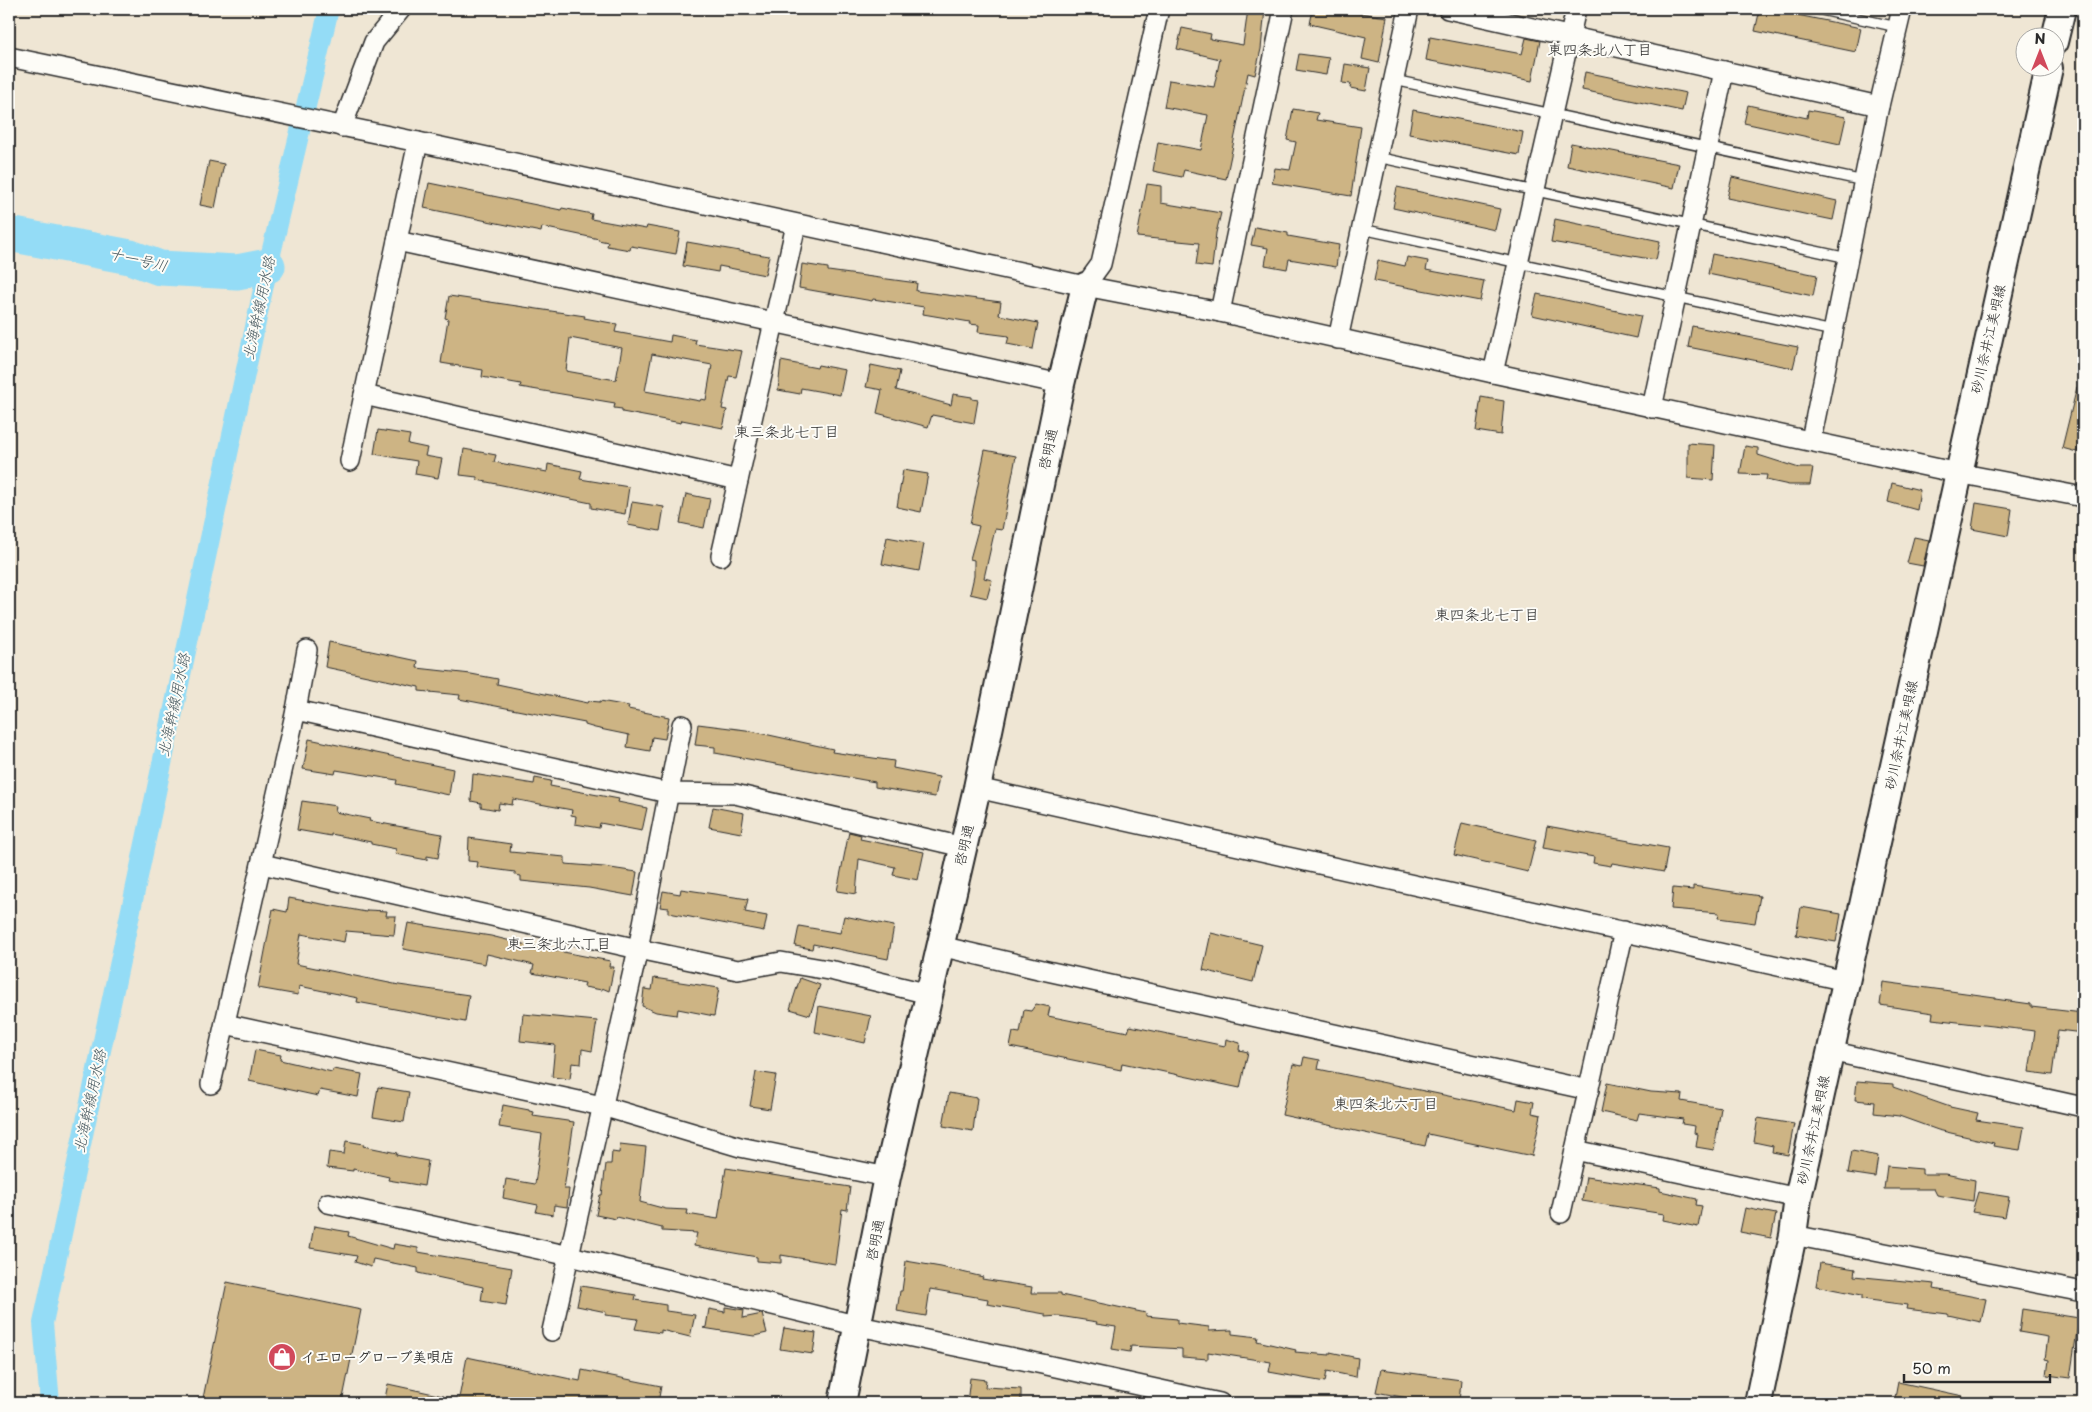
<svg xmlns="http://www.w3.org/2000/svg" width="2092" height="1412" font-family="'Playpen Sans','Klee One',sans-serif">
	<rect width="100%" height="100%" fill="#efe6d4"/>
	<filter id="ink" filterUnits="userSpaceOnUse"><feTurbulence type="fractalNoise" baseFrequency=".02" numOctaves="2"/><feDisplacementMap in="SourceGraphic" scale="10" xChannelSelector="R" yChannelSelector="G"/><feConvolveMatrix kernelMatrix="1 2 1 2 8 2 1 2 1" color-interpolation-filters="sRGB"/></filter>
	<g filter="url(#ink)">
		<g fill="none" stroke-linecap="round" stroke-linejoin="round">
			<polyline stroke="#94dcf6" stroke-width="20" points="50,1403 43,1323 268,266 329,9"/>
			<polyline stroke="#94dcf6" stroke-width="35" points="9,234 130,257 160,268 237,272 268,266"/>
		</g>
		<g fill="#cdb484" stroke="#2b2b2b" fill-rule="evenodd">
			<polygon points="1248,9 1265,9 1261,49 1255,75 1248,73 1226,179 1184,170 1182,177 1153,171 1158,142 1201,150 1208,115 1164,107 1169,80 1214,87 1220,59 1177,49 1182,28 1211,34 1210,39 1243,45"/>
			<polygon points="1313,9 1332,9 1387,17 1379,63 1362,59 1366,37 1310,24"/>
			<polygon points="1760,9 1768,9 1861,28 1856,52 1755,31"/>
			<polygon points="1430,37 1522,54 1526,38 1540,41 1532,81 1426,60"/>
			<polygon points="1299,54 1329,58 1326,75 1296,70"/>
			<polygon points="1345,64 1370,68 1366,91 1350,88 1351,84 1342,83"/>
			<polygon points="1585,72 1686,93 1682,111 1582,90"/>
			<polygon points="1748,105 1807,118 1808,110 1846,117 1840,144 1744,123"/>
			<polygon points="1293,109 1318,113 1316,120 1361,127 1351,196 1272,183 1275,168 1290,170 1296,142 1287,140"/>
			<polygon points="1413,110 1523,132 1519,155 1409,134"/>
			<polygon points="1571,143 1679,164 1674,188 1567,166"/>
			<polygon points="209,161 224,164 215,208 200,205"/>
			<polygon points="1732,177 1837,201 1833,220 1727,198"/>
			<polygon points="429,183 561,210 562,208 592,214 591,219 646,229 647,226 680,232 676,254 631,246 630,250 607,246 608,242 598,240 599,239 542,227 541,232 424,208"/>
			<polygon points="1147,184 1161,186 1161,203 1221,213 1216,233 1212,267 1196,265 1199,243 1137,237"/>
			<polygon points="1397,187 1500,209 1495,230 1393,208"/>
			<polygon points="1555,219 1660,241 1656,260 1551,242"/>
			<polygon points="1255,227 1288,233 1288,236 1339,245 1336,267 1289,259 1287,269 1265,265 1268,248 1251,245"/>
			<polygon points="687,242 769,256 765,275 719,266 718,272 683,266"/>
			<polygon points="1712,254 1817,275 1813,296 1708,274"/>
			<polygon points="1407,257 1428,261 1426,270 1484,281 1480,301 1374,281 1378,260 1405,266"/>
			<polygon points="802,264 828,268 828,271 917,283 916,291 1001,302 999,315 1038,323 1033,349 1007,344 1009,336 978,332 979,325 969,324 970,322 923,314 924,307 873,299 872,301 799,288"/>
			<polygon points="1537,294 1641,316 1636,338 1532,315"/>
			<path d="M449,296L585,316L584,318L617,324L615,332L670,342L671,335L696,340L695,344L742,351L736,377L729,376L722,409L727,410L723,428L682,420L681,423L622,412V409L614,408L615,403L520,387L521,384L482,377L483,370L441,363L448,319L445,318ZM570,338L622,348L616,380L566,371ZM652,354L712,365L706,400L701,399L700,401L645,391Z"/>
			<polygon points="1692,326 1798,347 1793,368 1688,347"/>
			<polygon points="781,361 817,368 818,365 845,370 840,395 801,388 800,394 778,390"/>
			<polygon points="871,365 900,371 896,390 951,405 953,394 972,397 972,399 978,400 974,423 932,415 928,427 877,413 882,390 866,387"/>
			<polygon points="2077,387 2083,388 2083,427 2077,452 2062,448"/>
			<polygon points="1481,397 1504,401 1501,435 1476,431"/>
			<polygon points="378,430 410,435 408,444 427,448 425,456 442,459 438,478 415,474 417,461 374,454"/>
			<polygon points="1688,443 1715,445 1713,480 1688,478"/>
			<polygon points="1745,446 1758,448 1758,455 1799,468 1813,468 1810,485 1789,485 1766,480 1767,475 1740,474"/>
			<polygon points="464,449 496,455 494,462 547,472 548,464 582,471 580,479 629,487 625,514 591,508 591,503 477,480 477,477 460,475"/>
			<polygon points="985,450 1016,456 1002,530 995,529 984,578 992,580 987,598 970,594 974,576 974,560 970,559 979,526 970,524"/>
			<polygon points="903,470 928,474 921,512 897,507"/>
			<polygon points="1892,483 1920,490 1917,510 1888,502"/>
			<polygon points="686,494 710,499 704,528 680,523"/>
			<polygon points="632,502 664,507 660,531 628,525"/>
			<polygon points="1976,503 2012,509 2008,536 1972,529"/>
			<polygon points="887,537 924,544 919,571 882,564"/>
			<polygon points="1914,537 1929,540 1923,566 1907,563"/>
			<polygon points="329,642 418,661 417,668 471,674 498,679 497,684 588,703 589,701 600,702 600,701 629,706 628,709 669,717 665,739 652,737 650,751 627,747 629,735 595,728 585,725 585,723 459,699 460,695 419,691 419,687 325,667"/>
			<polygon points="698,724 746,730 833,749 832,752 894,761 893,768 939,777 935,797 875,787 875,782 715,753 715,747 695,745"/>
			<polygon points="309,739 453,769 449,795 396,784 397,780 336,770 335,774 303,769"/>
			<polygon points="473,774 534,784 535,778 551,781 550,786 619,799 618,802 647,808 642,831 600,823 599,828 575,824 576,816 571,815 572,810 513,799 512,805 499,803 498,810 481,807 481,803 471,801"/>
			<polygon points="302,801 336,806 335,812 370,819 369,821 442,834 438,858 427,856 427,860 395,854 396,849 371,844 371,842 331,834 331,836 297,830"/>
			<polygon points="713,807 744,813 741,833 709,827"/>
			<polygon points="1462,823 1536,840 1528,872 1454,855"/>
			<polygon points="1547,826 1668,848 1664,872 1612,863 1611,866 1593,863 1594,857 1543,848"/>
			<polygon points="849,832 861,835 860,839 924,852 918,880 893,875 895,867 859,859 856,894 837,891"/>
			<polygon points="469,838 511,844 510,852 565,857 565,864 604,867 637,872 633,896 589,888 521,881 521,876 515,875 515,872 477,867 478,862 468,861"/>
			<polygon points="1693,886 1760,896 1755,923 1718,918 1719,913 1671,909 1673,888 1693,890"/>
			<polygon points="681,889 748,899 745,912 767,916 764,931 669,913 669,908 660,907 663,891 680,894"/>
			<polygon points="289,898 366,912 367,910 387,911 386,916 396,916 394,935 346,931 344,942 301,934 296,964 399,985 469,995 465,1022 357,1002 358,998 299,986 298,995 258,988 273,909 287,912"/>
			<polygon points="1801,907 1841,914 1836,942 1796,935"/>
			<polygon points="844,916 894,926 888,959 813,944 812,949 795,946 799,926 840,933"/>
			<polygon points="408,923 491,936 527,945 610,961 609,967 614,967 609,991 602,988 602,990 584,987 585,983 532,973 534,965 487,954 485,964 403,949"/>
			<polygon points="1211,933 1262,945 1253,982 1203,970"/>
			<polygon points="654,978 719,988 714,1016 678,1009 677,1015 656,1012 642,1006 644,989 652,990"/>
			<polygon points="800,978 820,985 810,1015 790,1009"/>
			<polygon points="1883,982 1995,997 1995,999 2031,1004 2031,1007 2083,1013 2083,1033 2058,1030 2052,1075 2029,1072 2035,1031 1932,1019 1933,1013 1880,1005"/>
			<polygon points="1036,1004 1050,1007 1048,1016 1128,1032 1130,1026 1225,1046 1226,1039 1240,1043 1239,1050 1248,1052 1240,1088 1122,1063 1121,1070 1010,1047 1013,1032 1020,1033 1024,1010 1031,1011"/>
			<polygon points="819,1006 871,1016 865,1043 815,1032"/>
			<polygon points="523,1014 597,1021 592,1051 582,1049 581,1064 572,1063 570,1079 552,1077 555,1045 520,1041"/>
			<polygon points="255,1050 281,1055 280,1060 332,1072 333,1069 362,1074 358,1097 320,1090 318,1096 249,1081"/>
			<polygon points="1304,1057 1320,1060 1318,1069 1516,1110 1518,1099 1534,1102 1532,1113 1541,1115 1532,1156 1428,1134 1425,1146 1282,1115 1293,1064 1302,1066"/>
			<polygon points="756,1072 776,1075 770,1109 750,1106"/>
			<polygon points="1857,1081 1893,1084 1893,1087 1950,1107 1978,1113 1976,1120 2024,1127 2020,1150 1993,1146 1994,1143 1938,1130 1899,1116 1874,1113 1875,1102 1855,1100"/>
			<polygon points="1607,1083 1651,1092 1682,1094 1681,1101 1721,1108 1714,1150 1696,1147 1698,1134 1694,1133 1695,1126 1682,1124 1683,1119 1639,1113 1637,1120 1601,1112"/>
			<polygon points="378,1087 409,1092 404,1122 373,1117"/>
			<polygon points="949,1093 977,1098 973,1131 943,1126"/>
			<polygon points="503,1105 529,1110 529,1111 534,1112 533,1116 574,1122 564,1189 569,1189 567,1207 554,1205 553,1215 536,1212 538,1205 503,1198 506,1179 535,1184 542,1134 499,1127"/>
			<polygon points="1758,1118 1794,1124 1788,1155 1772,1152 1773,1146 1754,1142"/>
			<polygon points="346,1141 364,1144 363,1146 397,1153 396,1155 428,1161 424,1186 388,1180 389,1177 353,1169 353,1171 327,1168 329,1152 344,1154"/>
			<polygon points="620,1144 646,1147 640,1202 666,1209 688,1210 687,1214 718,1219 726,1168 850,1187 847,1210 842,1209 835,1264 781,1255 781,1263 757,1261 757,1257 694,1246 697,1233 662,1231 662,1228 617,1217 616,1219 596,1215 600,1195 602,1195 606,1164 611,1164 612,1152 619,1153"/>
			<polygon points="1852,1151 1878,1156 1875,1177 1848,1173"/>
			<polygon points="1887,1166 1922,1169 1922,1174 1945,1174 1975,1180 1973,1201 1937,1195 1934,1189 1884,1189"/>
			<polygon points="1586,1177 1660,1188 1660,1191 1697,1199 1696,1205 1702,1206 1698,1227 1663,1220 1664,1214 1582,1201"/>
			<polygon points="1978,1192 2009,1197 2005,1217 1972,1212"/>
			<polygon points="1745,1208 1776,1214 1771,1238 1740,1232"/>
			<polygon points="314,1226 349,1232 348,1236 393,1249 394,1244 418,1248 418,1252 512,1268 506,1305 481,1301 483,1287 418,1273 418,1268 373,1259 371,1267 355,1262 357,1256 310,1248"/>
			<polygon points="906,1261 941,1267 983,1277 982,1279 1032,1287 1031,1293 1061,1293 1061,1295 1146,1313 1146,1316 1177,1319 1177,1323 1209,1327 1209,1331 1232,1330 1232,1334 1258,1337 1257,1341 1296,1350 1295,1352 1330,1355 1330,1352 1358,1358 1356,1377 1327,1371 1325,1382 1269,1372 1271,1362 1208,1352 1208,1359 1182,1357 1182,1349 1131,1346 1130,1352 1112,1349 1116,1327 1096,1324 1097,1322 1059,1316 1045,1317 1045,1314 987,1304 988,1299 930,1289 926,1316 897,1311 900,1291 902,1291"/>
			<polygon points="1820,1263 1855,1269 1854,1276 1935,1284 1934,1289 1986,1299 1981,1322 1948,1315 1948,1314 1906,1309 1907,1305 1862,1299 1862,1295 1816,1286"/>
			<polygon points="227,1282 361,1310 342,1403 202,1403"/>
			<polygon points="581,1286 636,1295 635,1300 666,1305 666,1311 695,1315 690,1337 661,1330 661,1333 635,1329 638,1319 605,1315 606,1312 577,1306"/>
			<polygon points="725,1307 744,1310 743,1318 762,1314 767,1333 754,1336 703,1328 706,1327 709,1309 725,1312"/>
			<polygon points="2022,1309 2079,1318 2070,1378 2047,1375 2049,1360 2045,1359 2048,1337 2019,1332"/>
			<polygon points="784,1328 816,1333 813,1354 780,1349"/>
			<polygon points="467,1357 580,1381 582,1370 661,1386 658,1403 458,1403"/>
			<polygon points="1381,1369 1461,1380 1459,1403 1434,1403 1376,1392"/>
			<polygon points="970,1378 986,1380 985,1387 1021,1389 1021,1403 967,1403"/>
			<polygon points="1898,1382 1963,1396 1962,1403 1894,1403"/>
			<polygon points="388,1384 443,1396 442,1403 384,1403"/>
		</g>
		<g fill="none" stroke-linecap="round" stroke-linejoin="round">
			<defs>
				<g id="lane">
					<polyline points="1817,9 1897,27"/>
					<polyline points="1394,80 1864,181"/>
					<polyline points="1377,157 1848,258"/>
					<polyline points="1362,229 1833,331"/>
				</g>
				<g id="street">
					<polyline points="1448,9 1879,106"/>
					<polyline points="9,57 418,142 1085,286 1220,312 1493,373 1958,473 2083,497"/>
					<polyline points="342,127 374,42 401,9"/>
					<polyline points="397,241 1061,384"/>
					<polyline points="1085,286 1101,264 1159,9"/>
					<polyline points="1220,312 1284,9"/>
					<polyline points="1338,339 1409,9"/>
					<polyline points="1493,373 1576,9"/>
					<polyline points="364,395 738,480"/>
					<polyline points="1652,408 1724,71"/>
					<polyline points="1811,440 1879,106 1902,9"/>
					<polyline points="350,461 418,142"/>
					<polyline points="721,556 796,225"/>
					<polyline points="296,710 668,793 735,794 963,847"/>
					<polyline points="977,788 1846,981"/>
					<polyline points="262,864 638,949 738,970 781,962 834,971 929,994"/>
					<polyline points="940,946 1047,971 1589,1090"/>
					<polyline points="225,1024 602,1106 740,1147 887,1177"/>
					<polyline points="1830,1051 2083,1107"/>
					<polyline points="211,1084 296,710 307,650"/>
					<polyline points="1575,1150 1798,1198"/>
					<polyline points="328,1203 570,1256 859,1326 1042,1364 1220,1403"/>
					<polyline points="1561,1213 1624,931"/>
					<polyline points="1793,1235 2083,1292"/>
					<polyline points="552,1331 638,949 682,725"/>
				</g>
				<g id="secondary">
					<polyline points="2054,42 2062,9"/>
					<polyline points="842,1403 887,1177 977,788 1061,384 1085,286"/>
					<polyline points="1758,1403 1793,1235 1798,1198 2049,68"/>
				</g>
			</defs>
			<use href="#lane" stroke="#2b2b2b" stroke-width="12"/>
			<use href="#street" stroke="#2b2b2b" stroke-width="22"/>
			<use href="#secondary" stroke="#2b2b2b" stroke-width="30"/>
			<use href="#lane" stroke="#fdfcf7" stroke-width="9"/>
			<use href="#street" stroke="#fdfcf7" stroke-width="19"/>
			<use href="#secondary" stroke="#fdfcf7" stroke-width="26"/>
		</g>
	</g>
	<defs>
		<symbol id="shop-disc" viewBox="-11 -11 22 22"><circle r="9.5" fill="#d1495b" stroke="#fdfcf7"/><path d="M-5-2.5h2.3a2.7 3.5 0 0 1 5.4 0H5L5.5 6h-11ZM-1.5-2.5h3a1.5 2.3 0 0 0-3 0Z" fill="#fff"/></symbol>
	</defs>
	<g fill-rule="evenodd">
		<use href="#shop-disc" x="266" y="1341" width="32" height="32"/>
	</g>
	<g text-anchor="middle" stroke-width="4" stroke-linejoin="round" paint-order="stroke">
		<g font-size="14" fill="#2b2b2b" stroke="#fdfcf7">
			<text transform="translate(1988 339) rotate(-77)" y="5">砂川奈井江美唄線</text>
			<text transform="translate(1048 449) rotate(-78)" y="5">啓明通</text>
			<text transform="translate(1901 735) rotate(-78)" y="5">砂川奈井江美唄線</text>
			<text transform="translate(964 845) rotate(-77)" y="5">啓明通</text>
			<text transform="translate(1813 1130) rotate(-78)" y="5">砂川奈井江美唄線</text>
			<text transform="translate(875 1240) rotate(-79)" y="5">啓明通</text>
		</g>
		<g font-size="14" font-weight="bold" fill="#2b2b2b" stroke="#fdfcf7" text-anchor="start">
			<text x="301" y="1362">イエローグローブ美唄店</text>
		</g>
		<g font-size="15" fill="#2b2b2b" stroke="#fdfcf7">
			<text x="1600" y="55">東四条北八丁目</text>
			<text x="787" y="437">東三条北七丁目</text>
			<text x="1487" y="620">東四条北七丁目</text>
			<text x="559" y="949">東三条北六丁目</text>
			<text x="1386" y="1109">東四条北六丁目</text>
		</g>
		<g font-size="15" font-style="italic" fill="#45575e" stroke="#fdfcf7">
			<text transform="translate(138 260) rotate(13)" y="5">十一号川</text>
			<text transform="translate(259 308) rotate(-78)" y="5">北海幹線用水路</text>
			<text transform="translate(174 705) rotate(-78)" y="5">北海幹線用水路</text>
			<text transform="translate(90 1101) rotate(-78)" y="5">北海幹線用水路</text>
		</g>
	</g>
	<rect width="2092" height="1412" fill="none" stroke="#fdfcf7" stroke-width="30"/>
	<rect x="15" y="15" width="2062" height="1382" fill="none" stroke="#2b2b2b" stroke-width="2" filter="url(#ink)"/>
	<g transform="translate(2040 52)"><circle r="24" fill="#fdfcf7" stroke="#a9a8a5"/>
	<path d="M0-4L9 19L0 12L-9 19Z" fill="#d1495b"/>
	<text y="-8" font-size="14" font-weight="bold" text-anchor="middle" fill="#2b2b2b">N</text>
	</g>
	<path d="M1904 1374v8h146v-8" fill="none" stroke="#2b2b2b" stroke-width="2.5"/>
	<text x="1912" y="1374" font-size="15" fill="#2b2b2b" stroke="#fdfcf7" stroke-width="4" paint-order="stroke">50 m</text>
</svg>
